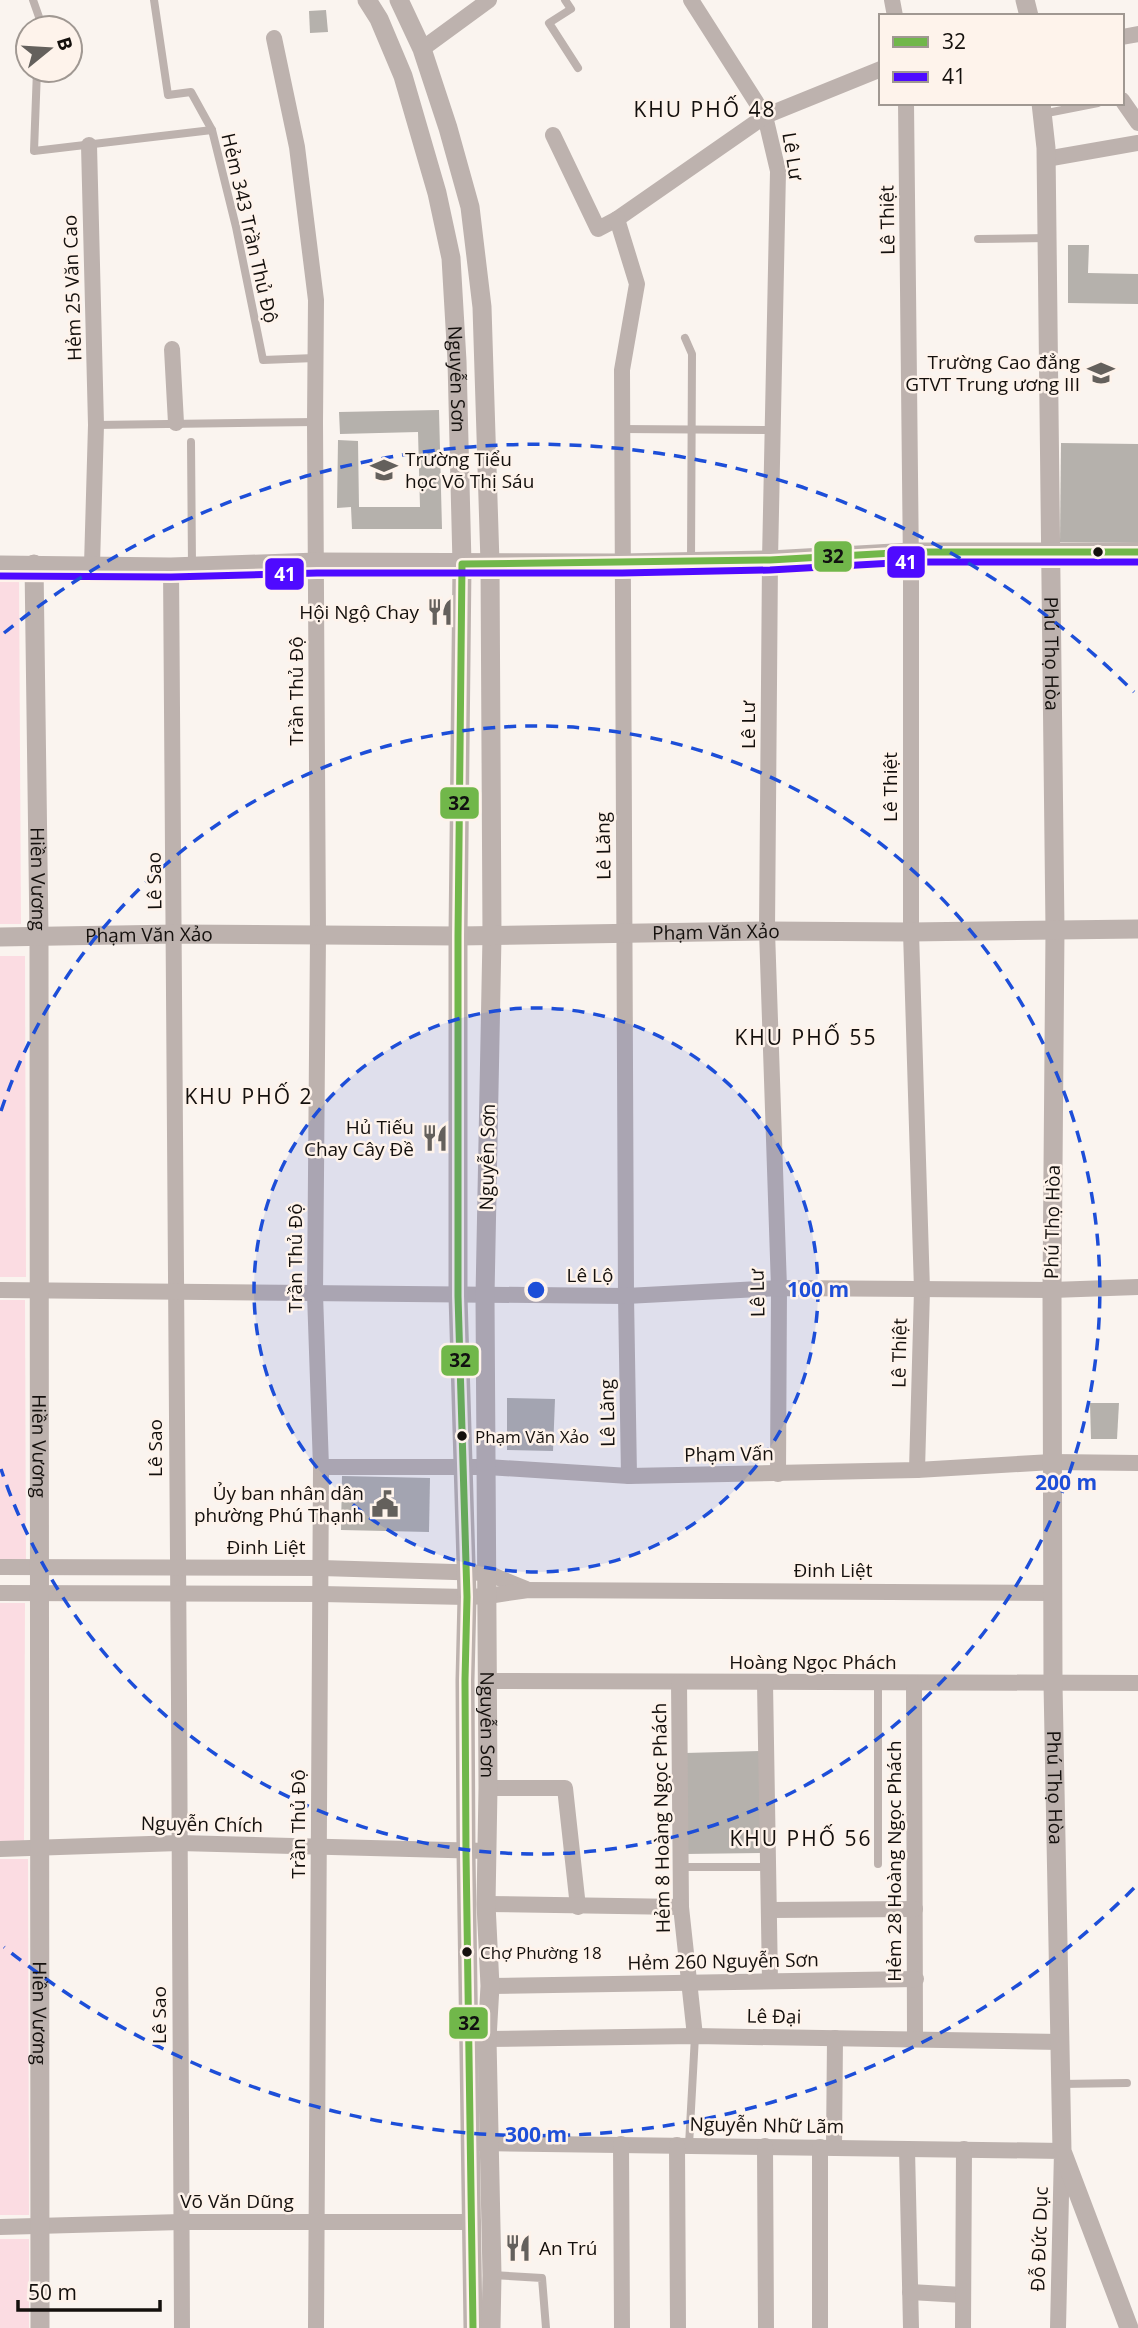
<svg xmlns="http://www.w3.org/2000/svg" width="1138" height="2328" font-family="'Open Sans',sans-serif">
	<rect width="100%" height="100%" fill="#faf4ef"/>
	<g fill="#fbdce2">
		<polygon points="0,578 19,578 21,924 0,924"/>
		<polygon points="0,956 25,956 26,1277 0,1277"/>
		<polygon points="0,1300 25,1300 26,1564 0,1564"/>
		<polygon points="0,1603 25,1603 24,1841 0,1841"/>
		<polygon points="0,1859 28,1859 29,2215 0,2215"/>
		<rect x="0" y="2239" width="29" height="89"/>
	</g>
	<g fill="#b5b1ac">
		<polygon points="326,10 328,32 310,33 309,11"/>
		<polygon points="1068,245 1089,245 1088,273 1138,274 1138,304 1068,303"/>
		<polygon points="439,410 442,529 352,529 351,507 337,508 338,440 358,441 359,507 420,507 418,432 340,434 339,412"/>
		<polygon points="1061,443 1138,444 1138,543 1060,542"/>
		<polygon points="507,1398 555,1399 553,1451 507,1450"/>
		<polygon points="1090,1403 1119,1403 1117,1439 1091,1439"/>
		<polygon points="342,1476 430,1478 429,1532 341,1530"/>
		<polygon points="760,1751 761,1853 685,1854 685,1753"/>
	</g>
	<g fill="none" stroke-linecap="round" stroke-linejoin="round">
		<g stroke="#bdb2ae" stroke-width="8">
			<polyline points="33,0 39,17 39,28"/>
			<polyline points="154,0 168,95 191,92 212,130 236,227 263,360 315,358"/>
			<polyline points="565,0 571,9 549,23 578,68"/>
			<polyline points="37,70 34,151 212,130"/>
			<polyline points="1042,114 1098,103"/>
			<polyline points="978,239 1047,238"/>
			<polyline points="685,338 692,354 691,562"/>
			<polyline points="96,425 315,422"/>
			<polyline points="622,429 773,430"/>
			<polyline points="191,442 192,565"/>
			<polyline points="878,1864 878,1683"/>
			<polyline points="680,1867 767,1867"/>
			<polyline points="1061,2084 1127,2083"/>
			<polyline points="689,2145 695,2036"/>
			<polyline points="492,2275 542,2278 546,2328"/>
		</g>
		<g stroke="#bdb2ae" stroke-width="16">
			<polyline points="691,0 765,116 778,171 770,560 767,931 779,1288 778,1474"/>
			<polyline points="892,0 895,16"/>
			<polyline points="1122,37 1138,34"/>
			<polyline points="274,38 297,147 316,300 315,422 318,935 315,1294 321,1467 316,2328"/>
			<polyline points="422,49 489,0"/>
			<polyline points="1122,100 1138,123"/>
			<polyline points="906,103 911,569 911,932 922,1290 917,1470"/>
			<polyline points="553,135 598,229 617,219 765,116 881,69"/>
			<polyline points="89,145 96,425 92,565"/>
			<polyline points="1046,159 1138,143"/>
			<polyline points="617,219 637,284 622,370 626,1296 629,1476"/>
			<polyline points="172,349 176,423"/>
			<path d="M171,567C179,1154 178,1741 182,2328"/>
			<polyline points="0,1290 626,1296 779,1288 1052,1290 1138,1287"/>
			<polyline points="321,1467 487,1467 629,1476 917,1470 1052,1462 1138,1463"/>
			<polyline points="0,1567 321,1568 487,1573 526,1589"/>
			<polyline points="0,1593 321,1594 467,1597 488,1596 528,1590 1053,1593"/>
			<polyline points="488,1681 1138,1683"/>
			<polyline points="679,1682 681,1907 695,2036"/>
			<polyline points="765,1683 770,1981"/>
			<polyline points="914,1683 915,2039"/>
			<polyline points="488,1788 565,1788 578,1907"/>
			<polyline points="0,1849 179,1843 487,1851"/>
			<polyline points="486,1904 681,1907"/>
			<polyline points="770,1910 915,1909"/>
			<polyline points="490,1986 916,1979"/>
			<polyline points="487,2039 695,2036 1060,2042"/>
			<polyline points="479,2143 1062,2151 1058,2328"/>
			<polyline points="621,2144 622,2328"/>
			<polyline points="677,2145 678,2328"/>
			<polyline points="765,2146 766,2328"/>
			<polyline points="834,2147 835,2038"/>
			<polyline points="907,2149 911,2328"/>
			<polyline points="0,2227 181,2222 473,2222"/>
			<polyline points="910,2292 963,2295"/>
			<polyline points="820,2328 820,2147"/>
			<polyline points="963,2328 964,2149"/>
		</g>
		<g stroke="#bdb2ae" stroke-width="19">
			<path id="s1" d="M367,0L379,19L403,76L437,193L451,258L457,361L462,564L458,936V1296L467,1597L465,1680L466,1852L473,2328"/>
			<path id="s2" d="M399,0L422,49L448,128L470,207L482,307L490,563L492,936L485,1296L488,1788L486,1904L490,1986L487,2039L492,2275L491,2328"/>
			<polyline points="1025,0 1029,16"/>
			<path id="s3" d="M1041,103L1046,148L1055,930L1052,1290L1053,1684L1062,2151L1129,2328"/>
			<path id="s4" d="M34,564L39,935L40,2328"/>
			<polyline points="0,565 171,567 317,562 622,563 770,560 911,552 1138,552"/>
			<path id="s5" d="M0,937L176,934L458,936L767,931L911,932L1138,929"/>
		</g>
		<defs>
			<polyline id="bus-1" points="473,2328 466,1852 465,1680 467,1597 458,1296 458,936 462,564 770,560 911,552 1138,552"/>
			<polyline id="bus-2" points="0,576 171,577 317,573 622,573 770,570 911,562 1138,562"/>
		</defs>
		<use href="#bus-1" stroke="#fef3eb" stroke-width="12"/>
		<use href="#bus-2" stroke="#fef3eb" stroke-width="12"/>
		<use href="#bus-1" stroke="#71b74a" stroke-width="7"/>
		<use href="#bus-2" stroke="#4f0aff" stroke-width="7"/>
	</g>
	<circle cx="536" cy="1290" r="282" fill="#1d4ed8" fill-opacity=".12"/>
	<g fill="none" stroke="#1d4ed8" stroke-width="3.5" stroke-dasharray="12 9">
		<circle cx="536" cy="1290" r="282"/>
		<path d="M1 1111A564 564 0 1 1 1 1469"/>
		<path d="M1134 1888A845 845 0 0 1 4 1947M4 633A845 845 0 0 1 1134 692"/>
	</g>
	<defs>
		<symbol id="university-bare" viewBox="-9 -9 18 18"><path d="M0-5L7-2L0 1L-7-2ZM-4 1L0 2.5L4 1V4Q0 6-4 4Z" fill="#64605c" stroke="#fef3eb" stroke-width="2.5" paint-order="stroke"/></symbol>
		<symbol id="school-bare" viewBox="-9 -9 18 18"><path d="M0-5L7-2L0 1L-7-2ZM-4 1L0 2.5L4 1V4Q0 6-4 4Z" fill="#64605c" stroke="#fef3eb" stroke-width="2.5" paint-order="stroke"/></symbol>
		<symbol id="restaurant-bare" viewBox="-9 -9 18 18"><path d="M-5-6h1v4h1v-4h1v4h1v-4h1v5L-1.5 .5V6h-2V.5L-5-1ZM5-6V6H3V1.5H1.5Q1.5-4 5-6Z" fill="#64605c" stroke="#fef3eb" stroke-width="2.5" paint-order="stroke"/></symbol>
		<symbol id="civic-bare" viewBox="-9 -9 18 18"><path d="M-.6-6.5H3V-4.5H.6V-3L4-1V1h2V6H-6V1h2V-1L-.6-3ZM-1.2 2.5V6h2.4V2.5Z" fill="#64605c" stroke="#fef3eb" stroke-width="2.5" paint-order="stroke"/></symbol>
	</defs>
	<g fill-rule="evenodd">
		<use href="#university-bare" x="1082" y="354" width="38" height="38"/>
		<use href="#school-bare" x="365" y="451" width="38" height="38"/>
		<use href="#restaurant-bare" x="421" y="593" width="38" height="38"/>
		<use href="#restaurant-bare" x="416" y="1119" width="38" height="38"/>
		<use href="#civic-bare" x="366" y="1485" width="38" height="38"/>
		<use href="#restaurant-bare" x="499" y="2229" width="38" height="38"/>
	</g>
	<g fill="#14100d" stroke="#fef3eb" stroke-width="2.5">
		<circle cx="1098" cy="552" r="6"/>
		<circle cx="462" cy="1436" r="6"/>
		<circle cx="467" cy="1952" r="6"/>
	</g>
	<g text-anchor="middle" stroke-width="5" stroke-linejoin="round" paint-order="stroke">
		<g font-size="17" fill="#14100d" stroke="#fef3eb" text-anchor="start">
			<text x="475" y="1443">Phạm Văn Xảo</text>
			<text x="480" y="1959">Chợ Phường 18</text>
		</g>
		<g font-size="19" fill="#14100d" stroke="#fef3eb">
			<text transform="translate(793 156) rotate(81)" y="7">Lê Lư</text>
			<text transform="translate(887 220) rotate(-91)" y="7">Lê Thiệt</text>
			<text transform="translate(250 228) rotate(77)" y="7">Hẻm 343 Trần Thủ Độ</text>
			<text transform="translate(72 288) rotate(-92)" y="7">Hẻm 25 Văn Cao</text>
			<text dy="7" stroke="none"><textPath href="#s1" startOffset="394">Nguyễn Sơn</textPath></text>
			<text dy="7" stroke="none"><textPath href="#s3" startOffset="551">Phú Thọ Hòa</textPath></text>
			<text transform="translate(296 691) rotate(-90)" y="7">Trần Thủ Độ</text>
			<text transform="translate(748 725) rotate(-90)" y="7">Lê Lư</text>
			<text transform="translate(890 787) rotate(-90)" y="7">Lê Thiệt</text>
			<text transform="translate(603 846) rotate(-91)" y="7">Lê Lăng</text>
			<text dy="7" stroke="none"><textPath href="#s4" startOffset="315">Hiền Vương</textPath></text>
			<text transform="translate(154 881) rotate(-91)" y="7">Lê Sao</text>
			<text dy="7" stroke="none"><textPath href="#s5" startOffset="716">Phạm Văn Xảo</textPath></text>
			<text dy="7" stroke="none"><textPath href="#s5" startOffset="149">Phạm Văn Xảo</textPath></text>
			<text transform="translate(487 1157) rotate(-89)" y="7">Nguyễn Sơn</text>
			<text transform="translate(1052 1222) rotate(-89)" y="7">Phú Thọ Hòa</text>
			<text transform="translate(295 1258) rotate(-90)" y="7">Trần Thủ Độ</text>
			<text x="590" y="1282">Lê Lộ</text>
			<text transform="translate(757 1293) rotate(-91)" y="7">Lê Lư</text>
			<text transform="translate(899 1353) rotate(-89)" y="7">Lê Thiệt</text>
			<text transform="translate(607 1413) rotate(-91)" y="7">Lê Lăng</text>
			<text dy="7" stroke="none"><textPath href="#s4" startOffset="882">Hiền Vương</textPath></text>
			<text transform="translate(155 1448) rotate(-90)" y="7">Lê Sao</text>
			<text transform="translate(729 1454) rotate(-1)" y="7">Phạm Vấn</text>
			<text x="266" y="1554">Đinh Liệt</text>
			<text x="833" y="1577">Đinh Liệt</text>
			<text x="813" y="1669">Hoàng Ngọc Phách</text>
			<text dy="7" stroke="none"><textPath href="#s2" startOffset="1738">Nguyễn Sơn</textPath></text>
			<text dy="7" stroke="none"><textPath href="#s3" startOffset="1685">Phú Thọ Hòa</textPath></text>
			<text transform="translate(661 1818) rotate(-91)" y="7">Hẻm 8 Hoàng Ngọc Phách</text>
			<text transform="translate(202 1824) rotate(1)" y="7">Nguyễn Chích</text>
			<text transform="translate(298 1824) rotate(-90)" y="7">Trần Thủ Độ</text>
			<text transform="translate(894 1861) rotate(-90)" y="7">Hẻm 28 Hoàng Ngọc Phách</text>
			<text transform="translate(723 1961) rotate(-1)" y="7">Hẻm 260 Nguyễn Sơn</text>
			<text dy="7" stroke="none"><textPath href="#s4" startOffset="1449">Hiền Vương</textPath></text>
			<text transform="translate(159 2015) rotate(-90)" y="7">Lê Sao</text>
			<text transform="translate(774 2016) rotate(1)" y="7">Lê Đại</text>
			<text transform="translate(767 2125) rotate(1)" y="7">Nguyễn Nhữ Lãm</text>
			<text x="237" y="2208">Võ Văn Dũng</text>
			<text transform="translate(1039 2239) rotate(-88)" y="7">Đỗ Đức Dục</text>
		</g>
		<g font-size="19" fill="#14100d" stroke="#fef3eb" text-anchor="end">
			<text x="1080" y="369">Trường Cao đẳng<tspan x="1080" dy="22">GTVT Trung ương III</tspan></text>
			<text x="405" y="466" text-anchor="start">Trường Tiểu<tspan x="405" dy="22">học Võ Thị Sáu</tspan></text>
			<text x="419" y="619">Hội Ngộ Chay</text>
			<text x="414" y="1134">Hủ Tiếu<tspan x="414" dy="22">Chay Cây Đề</tspan></text>
			<text x="364" y="1500">Ủy ban nhân dân<tspan x="364" dy="22">phường Phú Thạnh</tspan></text>
			<text x="539" y="2255" text-anchor="start">An Trú</text>
		</g>
		<g font-size="21" letter-spacing="2" fill="#14100d" stroke="#fef3eb">
			<text x="705" y="117">KHU PHỐ 48</text>
			<text x="806" y="1045">KHU PHỐ 55</text>
			<text x="249" y="1104">KHU PHỐ 2</text>
			<text x="801" y="1846">KHU PHỐ 56</text>
		</g>
	</g>
	<circle cx="536" cy="1290" r="10" fill="#1d4ed8" stroke="#fef3eb" stroke-width="3.5"/>
	<g font-size="21" text-anchor="middle" font-weight="bold" fill="#1d4ed8" stroke="#fef3eb" stroke-width="5" stroke-linejoin="round" paint-order="stroke">
		<text x="818" y="1297">100 m</text>
		<text x="1066" y="1490">200 m</text>
		<text x="536" y="2142">300 m</text>
	</g>
	<g stroke="#fef3eb" stroke-width="2.5">
		<rect x="813" y="540" width="40" height="33" rx="7" fill="#71b74a"/>
		<rect x="886" y="545" width="40" height="34" rx="7" fill="#4f0aff"/>
		<rect x="264" y="557" width="41" height="34" rx="7" fill="#4f0aff"/>
		<rect x="439" y="786" width="41" height="34" rx="7" fill="#71b74a"/>
		<rect x="440" y="1344" width="40" height="33" rx="7" fill="#71b74a"/>
		<rect x="448" y="2006" width="41" height="34" rx="7" fill="#71b74a"/>
	</g>
	<g font-size="19" text-anchor="middle" font-weight="bold" fill="#fff">
		<text x="906" y="569">41</text>
		<text x="285" y="581">41</text>
	</g>
	<g font-size="19" text-anchor="middle" font-weight="bold" fill="#111">
		<text x="833" y="563">32</text>
		<text x="459" y="810">32</text>
		<text x="460" y="1367">32</text>
		<text x="469" y="2030">32</text>
	</g>
	<rect x="879" y="14" width="245" height="91" fill="#fef3eb" stroke="#a09892" stroke-width="2"/>
	<rect x="893" y="37" width="35" height="10" fill="#71b74a" stroke="#a09892" stroke-width="2"/>
	<text x="942" y="49" font-size="21" fill="#14100d">32</text>
	<rect x="893" y="72" width="35" height="10" fill="#4f0aff" stroke="#a09892" stroke-width="2"/>
	<text x="942" y="84" font-size="21" fill="#14100d">41</text>
	<g transform="translate(49 49) rotate(72)"><circle r="33" fill="#fef3eb" stroke="#a09892" stroke-width="2"/>
	<path d="M0-5L12 26L0 18L-12 26Z" fill="#64605c"/>
	<text y="-10" font-size="19" font-weight="bold" text-anchor="middle" fill="#14100d">B</text>
	</g>
	<path d="M18 2300v10h142v-10" fill="none" stroke="#14100d" stroke-width="3.5"/>
	<text x="28" y="2300" font-size="21" fill="#14100d" stroke="#fef3eb" stroke-width="5" paint-order="stroke">50 m</text>
</svg>
